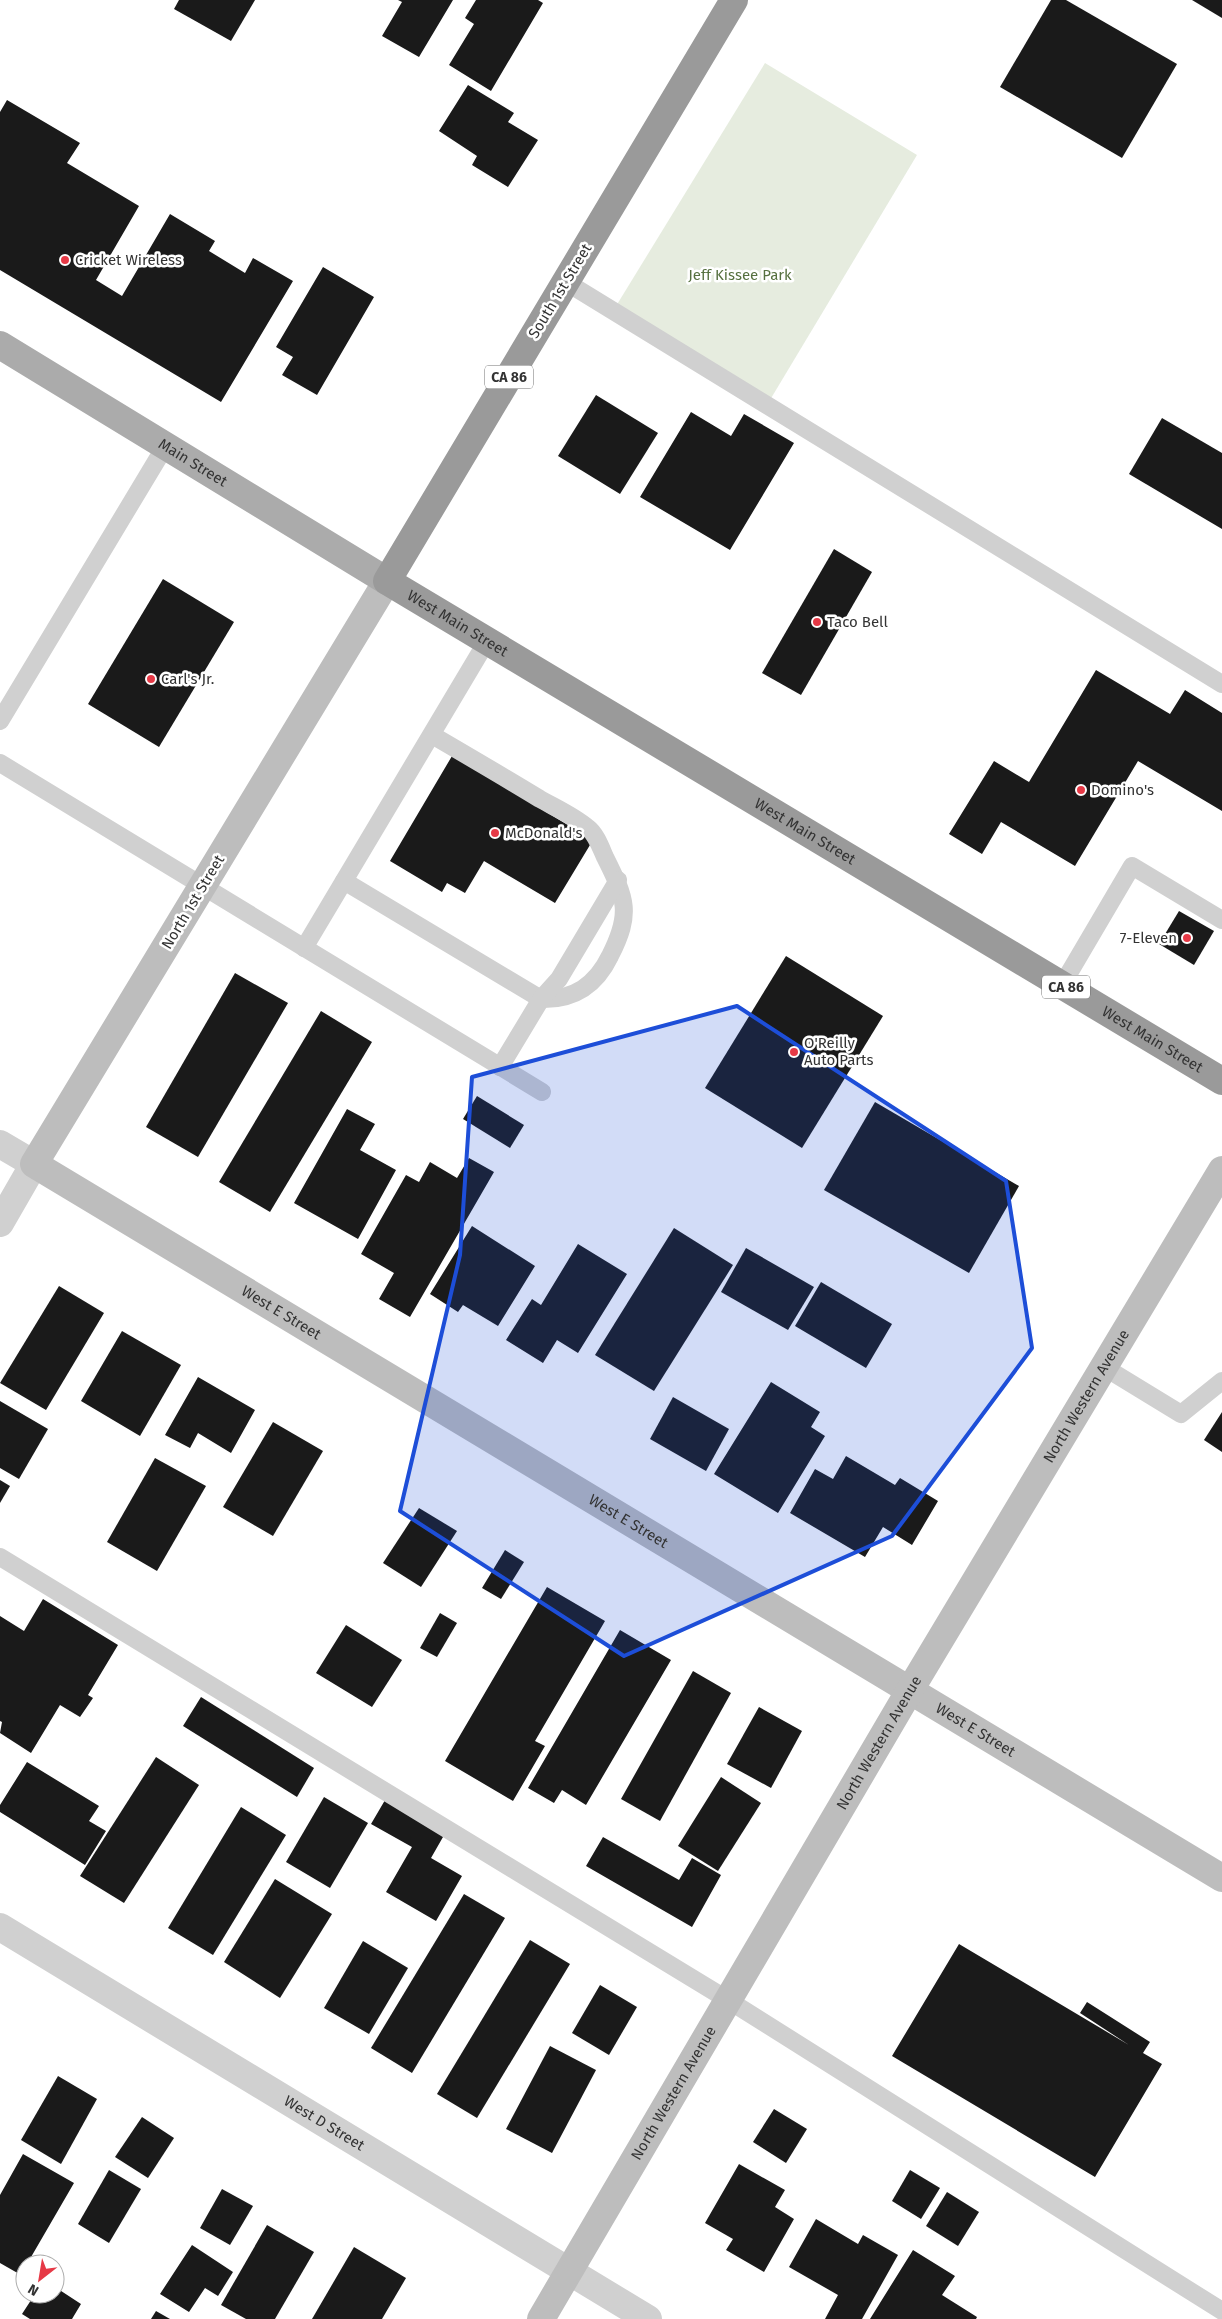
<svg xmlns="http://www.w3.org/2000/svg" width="1222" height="2319" font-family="'Fira Sans',sans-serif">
	<rect width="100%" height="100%" fill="#fff"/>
	<polygon fill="#e6ecdf" points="765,63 917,155 767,405 613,311"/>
	<g fill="#1a1a1a">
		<polygon points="179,0 255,0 231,41 174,9"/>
		<polygon points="398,0 453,0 419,57 382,36 402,2"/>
		<polygon points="476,0 538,0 543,3 491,91 449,65 474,24 465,18"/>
		<polygon points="1051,0 1066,0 1177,64 1122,158 1000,87"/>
		<polygon points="1192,0 1222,0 1222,18"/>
		<polygon points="468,85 514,113 508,122 538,140 508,187 472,165 477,156 439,131"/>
		<polygon points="7,100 80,143 67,163 139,206 96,280 122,296 170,214 215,241 209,251 245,273 253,258 293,281 221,402 0,270 0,112"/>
		<polygon points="323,267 374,297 317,395 282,375 293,357 276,347"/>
		<polygon points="596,395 658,433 620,494 558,456"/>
		<polygon points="691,412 731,436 744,414 794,443 730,550 640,497"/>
		<polygon points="1162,418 1222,453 1222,529 1129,474"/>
		<polygon points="834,549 872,572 801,695 762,673"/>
		<polygon points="163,579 234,622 159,747 88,704"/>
		<polygon points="1096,670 1170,714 1185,690 1222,713 1222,811 1138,761 1075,866 1001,822 982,854 949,834 994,761 1029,782"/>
		<polygon points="452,756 593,840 555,903 484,861 465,893 447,883 442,892 390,861"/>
		<polygon points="1179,911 1214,931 1194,965 1159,944"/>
		<polygon points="786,956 883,1016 802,1148 705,1088"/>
		<polygon points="235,973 288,1003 198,1157 146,1127"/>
		<polygon points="321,1011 372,1042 270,1212 219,1182"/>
		<polygon points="477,1096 524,1125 510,1148 463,1119"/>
		<polygon points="875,1102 1019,1186 969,1273 824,1190"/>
		<polygon points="347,1109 375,1124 360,1150 396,1170 358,1239 294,1203"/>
		<polygon points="469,1158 494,1172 410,1317 379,1299 394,1273 361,1254 406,1175 419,1182 430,1162 457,1178"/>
		<polygon points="472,1226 535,1266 498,1326 463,1305 458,1312 430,1294"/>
		<polygon points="674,1228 733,1265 654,1391 595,1355"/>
		<polygon points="578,1244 627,1274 578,1353 557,1340 543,1363 506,1340 532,1299 541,1305"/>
		<polygon points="746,1248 814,1287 788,1330 721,1292"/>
		<polygon points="821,1282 892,1324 866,1368 795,1326"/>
		<polygon points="59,1286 104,1313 46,1410 0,1383"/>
		<polygon points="122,1331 181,1365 140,1436 81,1401"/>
		<polygon points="198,1377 255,1410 231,1453 198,1433 190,1448 165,1435"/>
		<polygon points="771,1382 820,1412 811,1427 825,1436 778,1513 714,1474"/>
		<polygon points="673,1397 729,1429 706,1471 650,1439"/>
		<polygon points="0,1401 48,1429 19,1479 0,1468"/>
		<polygon points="1222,1412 1222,1452 1204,1440"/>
		<polygon points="273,1422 323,1451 273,1536 223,1507"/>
		<polygon points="846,1456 895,1485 900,1478 938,1501 912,1545 883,1527 865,1557 790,1513 815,1469 833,1479"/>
		<polygon points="155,1458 206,1486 157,1571 107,1542"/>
		<polygon points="0,1480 10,1486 0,1503"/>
		<polygon points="419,1508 457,1531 421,1587 383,1563"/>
		<polygon points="505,1550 524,1562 501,1599 482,1588"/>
		<polygon points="547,1587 605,1621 535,1741 545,1746 513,1801 445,1761"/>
		<polygon points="43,1599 118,1645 88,1695 93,1698 80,1717 60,1705 31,1753 0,1733 2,1722 0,1721 0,1616 24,1631"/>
		<polygon points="440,1613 457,1623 437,1657 420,1648"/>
		<polygon points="346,1625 402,1660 372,1707 316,1673"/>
		<polygon points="620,1630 671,1660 586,1805 562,1790 554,1803 528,1788"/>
		<polygon points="693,1671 731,1693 660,1821 621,1799"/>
		<polygon points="201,1697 314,1768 297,1797 183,1726"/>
		<polygon points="759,1707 802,1731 771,1788 727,1764"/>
		<polygon points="156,1757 199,1785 124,1903 80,1876"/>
		<polygon points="27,1762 99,1806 89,1821 106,1831 85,1865 0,1812 0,1805"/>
		<polygon points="721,1777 761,1803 718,1871 678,1846"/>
		<polygon points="388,1795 447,1830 431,1858 462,1876 436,1921 386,1892 412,1847 371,1824"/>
		<polygon points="324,1797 368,1823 330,1888 286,1862"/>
		<polygon points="241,1807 286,1835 213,1955 168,1928"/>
		<polygon points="603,1837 679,1880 692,1858 721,1875 692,1927 586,1866"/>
		<polygon points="275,1879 332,1914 280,1998 224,1962"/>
		<polygon points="464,1894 505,1918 412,2073 371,2048"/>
		<polygon points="530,1940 570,1964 477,2118 437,2094"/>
		<polygon points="363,1941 408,1968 369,2034 324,2008"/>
		<polygon points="959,1944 1129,2045 1080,2013 1087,2002 1150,2042 1143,2053 1162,2064 1095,2177 892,2056"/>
		<polygon points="600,1985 637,2007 609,2055 572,2033"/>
		<polygon points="550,2046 596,2070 552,2153 506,2129"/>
		<polygon points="58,2076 97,2099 61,2164 21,2140"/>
		<polygon points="774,2109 807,2129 786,2163 753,2142"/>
		<polygon points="142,2117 174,2138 148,2178 115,2157"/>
		<polygon points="23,2154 74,2183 27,2264 25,2264 21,2275 0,2263 0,2195"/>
		<polygon points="739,2164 785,2190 775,2207 794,2219 764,2272 726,2250 733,2239 705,2223"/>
		<polygon points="109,2170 141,2189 109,2243 78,2224"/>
		<polygon points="910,2170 940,2188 921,2219 892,2201"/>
		<polygon points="222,2189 253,2206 230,2245 200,2228"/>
		<polygon points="947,2192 979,2212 958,2246 926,2226"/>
		<polygon points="816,2219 858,2244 863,2235 898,2255 862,2319 825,2319 838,2295 789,2267"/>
		<polygon points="267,2225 314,2252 275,2319 246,2319 221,2305"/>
		<polygon points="192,2245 233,2272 218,2296 205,2288 189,2312 160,2294"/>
		<polygon points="354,2247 406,2278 382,2319 312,2319"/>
		<polygon points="913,2250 955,2276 942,2295 977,2317 976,2319 870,2319"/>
		<polygon points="55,2287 81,2304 72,2319 30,2319 22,2314 35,2294 55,2294"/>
		<polygon points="156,2311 170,2319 151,2319"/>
	</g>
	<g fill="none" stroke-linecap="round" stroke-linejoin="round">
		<g stroke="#d0d0d0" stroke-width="18">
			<polyline points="566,282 1222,684"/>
			<polyline points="0,721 166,445"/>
			<polyline points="0,763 542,1092"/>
			<path d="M344,881L541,999C574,1000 596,985 610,956C632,913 626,899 605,857C601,848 596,834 588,828C574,816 556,808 540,799C504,777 468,756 432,735"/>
			<polyline points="304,948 487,641"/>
			<polyline points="1062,985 1132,866 1222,920"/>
			<polyline points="500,1067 541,999 559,979 618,880"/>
			<polyline points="1104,1367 1181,1414 1222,1381"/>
			<polyline points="0,1557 728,2000 1222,2311"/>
		</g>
		<g stroke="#d0d0d0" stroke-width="28">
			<polyline points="0,1144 34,1164 0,1223"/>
			<path id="s1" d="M0,1927L648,2319"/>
		</g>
		<g stroke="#bdbdbd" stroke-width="28">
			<path id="s2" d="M387,581L34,1164L1222,1878"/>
			<path id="s3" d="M541,2319L910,1690L1222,1170"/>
		</g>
		<path stroke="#ababab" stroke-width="28" id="s4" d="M0,345L387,581"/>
		<path stroke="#9a9a9a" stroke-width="28" id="s5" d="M734,0L387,581L1222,1081"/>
	</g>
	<path fill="#1d4ed8" fill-opacity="0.2" stroke="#1d4ed8" stroke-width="4" stroke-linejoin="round" d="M737,1006L1006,1181L1032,1348L892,1536L624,1656L400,1511L460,1255L472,1077Z"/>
	<g fill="#e63946" stroke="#fff" stroke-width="2">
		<circle cx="65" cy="260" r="5"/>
		<circle cx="817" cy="622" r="5"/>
		<circle cx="151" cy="679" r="5"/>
		<circle cx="1081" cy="790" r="5"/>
		<circle cx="495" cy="833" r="5"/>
		<circle cx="1187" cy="938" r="5"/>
		<circle cx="794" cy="1052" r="5"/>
	</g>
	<g text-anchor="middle" stroke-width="5" stroke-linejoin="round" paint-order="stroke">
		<g fill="#fff" stroke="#707070" stroke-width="1">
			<rect x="485" y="365.5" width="48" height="23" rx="4"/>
			<rect x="1042" y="975.5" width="48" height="23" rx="4"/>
		</g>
		<g font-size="14" font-weight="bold" fill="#333">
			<text x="509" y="382">CA 86</text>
			<text x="1066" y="992">CA 86</text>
		</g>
		<g font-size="15" fill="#333" stroke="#fff" text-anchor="start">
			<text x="75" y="265">Cricket Wireless</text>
			<text x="827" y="627">Taco Bell</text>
			<text x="161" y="684">Carl's Jr.</text>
			<text x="1091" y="795">Domino's</text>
			<text x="505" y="838">McDonald's</text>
			<text x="1177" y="943" text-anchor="end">7-Eleven</text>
			<text x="804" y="1048">O'Reilly<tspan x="804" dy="17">Auto Parts</tspan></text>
		</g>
		<g font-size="15" fill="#56703f" stroke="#fff">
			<text x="740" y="280">Jeff Kissee Park</text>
		</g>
		<g font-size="15" fill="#333" stroke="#fff">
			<text transform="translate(560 291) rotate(-59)" y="5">South 1st Street</text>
			<text dy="5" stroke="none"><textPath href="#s4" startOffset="226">Main Street</textPath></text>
			<text dy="5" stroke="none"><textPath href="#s5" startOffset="759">West Main Street</textPath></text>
			<text dy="5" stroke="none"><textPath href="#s5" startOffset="1164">West Main Street</textPath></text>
			<text transform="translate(193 902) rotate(-59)" y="5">North 1st Street</text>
			<text dy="5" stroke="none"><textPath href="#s5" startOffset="1569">West Main Street</textPath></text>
			<text dy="5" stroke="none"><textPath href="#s2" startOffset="970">West E Street</textPath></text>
			<text dy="5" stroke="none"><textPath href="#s3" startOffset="1072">North Western Avenue</textPath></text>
			<text dy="5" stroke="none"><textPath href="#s2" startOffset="1375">West E Street</textPath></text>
			<text dy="5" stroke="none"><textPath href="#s2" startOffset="1780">West E Street</textPath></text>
			<text dy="5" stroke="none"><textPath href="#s3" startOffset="668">North Western Avenue</textPath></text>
			<text dy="5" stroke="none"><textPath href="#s3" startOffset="262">North Western Avenue</textPath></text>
			<text dy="5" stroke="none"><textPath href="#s1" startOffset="379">West D Street</textPath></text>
		</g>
	</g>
	<g transform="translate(40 2279) rotate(211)"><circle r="24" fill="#ffffff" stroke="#adadad"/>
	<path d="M0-4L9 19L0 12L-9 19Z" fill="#e63946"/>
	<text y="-8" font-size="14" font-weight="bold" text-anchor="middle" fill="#333333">N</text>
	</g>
</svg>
